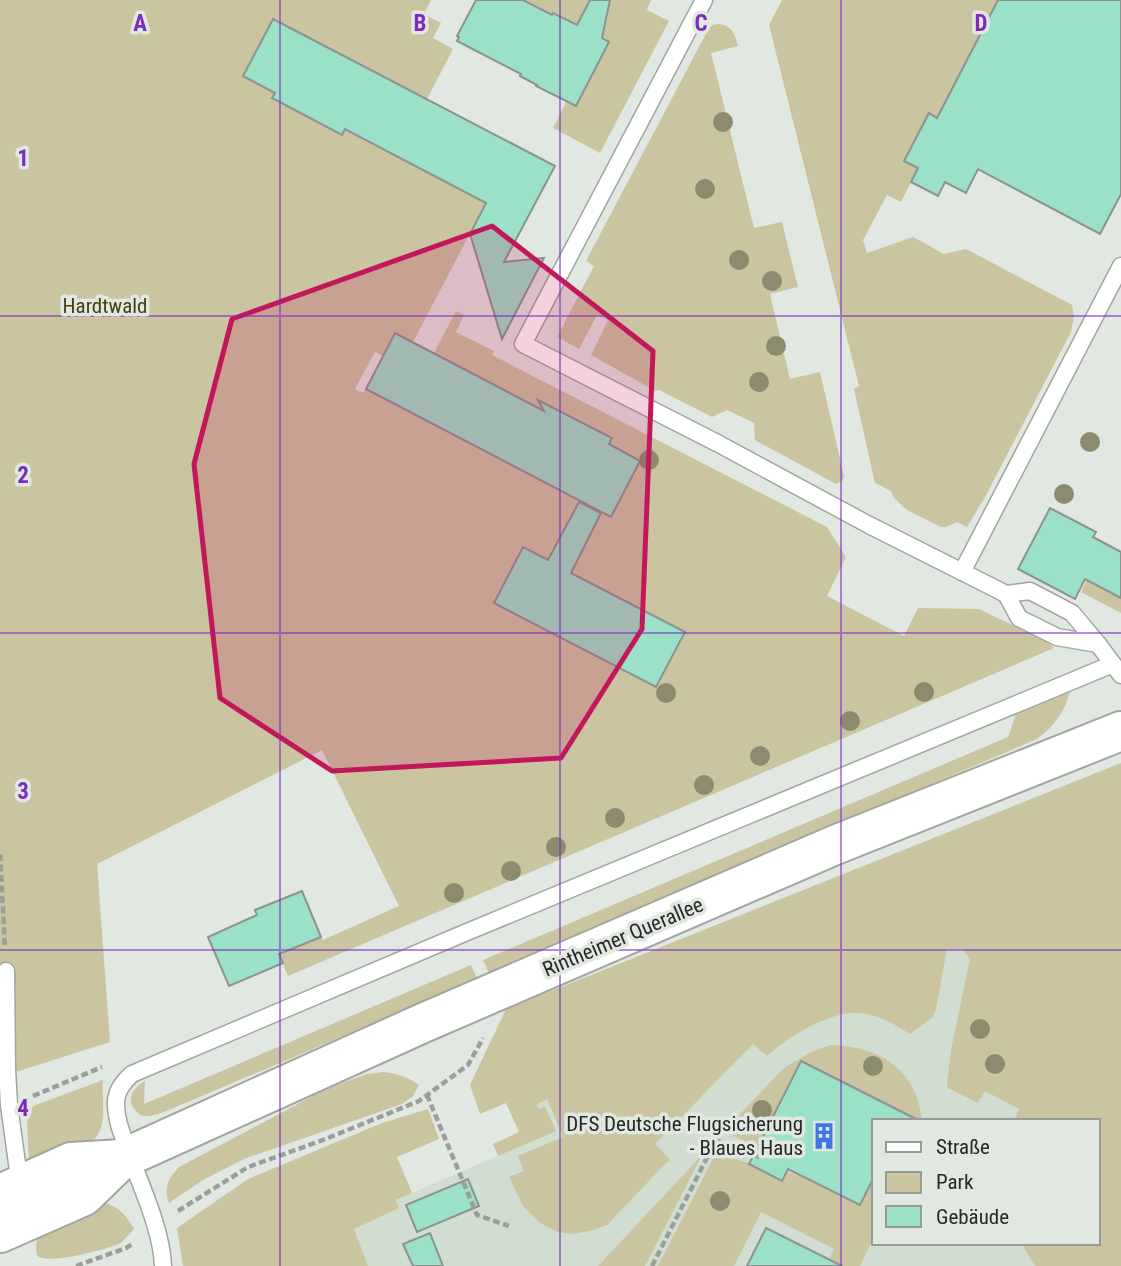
<svg xmlns="http://www.w3.org/2000/svg" width="1121" height="1266" font-family="'Roboto Condensed',sans-serif">
	<rect width="100%" height="100%" fill="#e1e7e1"/>
	<polygon fill="#d2ddd2" points="975,906 1065,1121 874,1121 874,1243 1098,1243 1121,1266 368,1266 353,1228 399,1208 396,1200 534,1140 516,1097"/>
	<g fill="#cac4a0">
		<polygon points="0,0 431,0 424,14 441,23 433,38 453,49 427,99 273,19 243,76 275,93 272,99 342,135 345,129 486,203 413,342 395,333 383,356 375,352 355,389 363,393 366,389 579,501 548,560 523,548 494,603 656,687 685,632 561,567 584,547 589,538 579,532 592,508 611,517 640,461 609,444 612,438 544,403 541,409 434,353 456,311 464,315 456,332 494,351 492,355 827,527 846,557 827,596 904,636 918,608 979,609 1046,641 1054,648 288,976 279,954 321,937 323,940 399,906 322,750 97,864 110,1042 0,1077"/>
		<polygon points="515,0 590,0 577,25 554,13 552,15"/>
		<path d="M607,0H651L647,10L669,21L600,153L553,128L567,100L577,105L609,42L601,38C606,27 611,11 607,0Z"/>
		<polygon points="782,0 998,0 937,118 930,114 904,160 918,168 901,202 887,195 863,240 867,253 913,237 944,254 966,249 1072,305 1074,316 1071,332 985,497 967,527 957,522 946,527 941,527 907,510 894,498 891,491 875,483 854,389 859,386 769,25"/>
		<path d="M718,24C732,25 735,34 738,46L711,53L754,228L782,222L798,287L770,294L790,379L820,372L844,476L843,480L836,484L755,440L754,423L727,410L712,417L659,390L655,391L591,355L608,320L597,315L579,349L557,337L594,266L586,261L709,28L713,25Z"/>
		<polygon points="1087,580 1121,598 1121,613 1081,592"/>
		<path d="M1070,691C1065,712 1054,726 1037,739L489,973L483,960L1008,737L1016,714Z"/>
		<path d="M1121,763V1266H1035L1021,1243H1098V1121H1014L1019,1109L985,1091L978,1103L948,1088L947,1083L951,1050L970,959L962,949H947L936,1009L932,1018L910,1034C894,1024 874,1012 854,1013C827,1013 786,1038 767,1056L753,1044L655,1144L670,1159L607,1225L590,1231L572,1234L558,1232L540,1223L523,1206L509,1177L524,1171L518,1156L563,1137L547,1099L537,1104L539,1109L545,1106L556,1131L498,1156L493,1144L519,1132L506,1103L480,1114L470,1085L506,1009Z"/>
		<path d="M471,965L477,979L188,1102C177,1106 156,1117 146,1116C141,1116 139,1115 136,1111C125,1099 133,1088 145,1081L144,1104Z"/>
		<path d="M831,1045C879,1046 918,1070 922,1121H892L805,1073L765,1152L724,1131L784,1068L811,1052Z"/>
		<path d="M384,1072C398,1074 408,1077 419,1085L413,1096L402,1104L244,1159L203,1180L169,1203C163,1188 169,1178 179,1167L328,1088L367,1074Z"/>
		<path d="M103,1080C101,1101 109,1126 92,1142L29,1168L27,1118L33,1106Z"/>
		<polygon points="428,1109 439,1139 397,1157 412,1193 396,1200 399,1208 354,1229 368,1266 183,1266 177,1228 248,1179 382,1123"/>
		<polygon points="716,1153 758,1166 757,1169 782,1181 787,1172 828,1185 827,1189 852,1201 874,1157 874,1237 860,1266 826,1266 834,1249 761,1212 734,1266 658,1266"/>
		<polygon points="702,1155 645,1266 598,1266"/>
		<path d="M106,1203C120,1208 127,1216 134,1229L121,1243C105,1250 44,1266 37,1255C35,1249 37,1240 38,1234L96,1204Z"/>
	</g>
	<g fill="#9ae1c7" stroke="#8c9390" stroke-width="2">
		<polygon points="476,0 523,0 552,15 553,13 577,25 590,0 610,0 602,38 609,42 576,106 536,86 537,85 520,76 521,74 457,41 459,37 457,36"/>
		<polygon points="998,0 1121,0 1121,194 1100,234 978,169 966,193 945,182 938,196 911,182 918,168 904,161 929,113 937,118"/>
		<polygon points="273,19 555,166 504,262 544,258 502,339 470,234 486,203 345,129 342,135 272,98 275,93 243,76"/>
		<polygon points="395,333 544,411 538,400 612,438 609,444 640,461 611,517 366,389"/>
		<polygon points="579,502 601,513 571,573 685,632 656,687 494,603 523,547 548,560"/>
		<polygon points="1050,508 1096,532 1093,537 1121,552 1121,598 1085,579 1075,599 1018,569"/>
		<polygon points="302,891 321,937 279,954 283,963 229,986 208,937 257,915 255,910"/>
		<polygon points="801,1061 920,1121 874,1121 874,1177 860,1205 788,1169 782,1181 749,1164"/>
		<polygon points="468,1179 479,1206 417,1232 406,1205"/>
		<polygon points="766,1228 842,1266 747,1266"/>
		<polygon points="430,1233 443,1266 413,1266 403,1244"/>
	</g>
	<g fill="none" stroke-linecap="round" stroke-linejoin="round">
		<defs>
			<g id="lane">
				<polyline points="704,0 523,344 719,444 869,525 1006,594 1030,591 1072,613 1098,644 1121,675"/>
				<polyline points="962,572 1121,266"/>
				<polyline points="1006,594 1019,618 1057,637 1098,644"/>
				<polyline points="6,971 7,1069 9,1105 20,1185"/>
				<path d="M163,1266C162,1231 141,1186 129,1153C123,1136 115,1119 116,1101C117,1089 124,1081 132,1074L467,932L1113,664"/>
			</g>
			<g id="secondary">
				<polyline points="0,1194 71,1162 122,1159"/>
				<polyline points="0,1233 84,1196 122,1159 423,1023 835,845 1121,731"/>
			</g>
		</defs>
		<use href="#lane" stroke="#a1a6a1" stroke-width="19"/>
		<use href="#secondary" stroke="#a1a6a1" stroke-width="42"/>
		<g stroke="#9a9f9a" stroke-width="4.5" stroke-dasharray="7 3.5" stroke-linecap="butt">
			<polyline points="0,854 5,948"/>
			<polyline points="427,1095 477,1215 509,1226"/>
			<polyline points="33,1096 102,1067"/>
			<polyline points="710,1129 716,1140 762,1158"/>
			<polyline points="178,1211 248,1167 323,1140 419,1101 468,1065 483,1038"/>
			<polyline points="76,1266 126,1248 134,1243"/>
			<polyline points="652,1266 716,1140"/>
		</g>
		<use href="#lane" stroke="#fff" stroke-width="16"/>
		<use href="#secondary" stroke="#fff" stroke-width="38"/>
	</g>
	<g fill="#8d8b6f">
		<circle cx="723" cy="122" r="10"/>
		<circle cx="705" cy="189" r="10"/>
		<circle cx="739" cy="260" r="10"/>
		<circle cx="772" cy="281" r="10"/>
		<circle cx="776" cy="346" r="10"/>
		<circle cx="759" cy="382" r="10"/>
		<circle cx="1090" cy="442" r="10"/>
		<circle cx="649" cy="460" r="10"/>
		<circle cx="1064" cy="494" r="10"/>
		<circle cx="924" cy="692" r="10"/>
		<circle cx="666" cy="693" r="10"/>
		<circle cx="850" cy="721" r="10"/>
		<circle cx="760" cy="756" r="10"/>
		<circle cx="704" cy="785" r="10"/>
		<circle cx="615" cy="818" r="10"/>
		<circle cx="556" cy="847" r="10"/>
		<circle cx="511" cy="871" r="10"/>
		<circle cx="454" cy="893" r="10"/>
		<circle cx="980" cy="1029" r="10"/>
		<circle cx="995" cy="1064" r="10"/>
		<circle cx="873" cy="1066" r="10"/>
		<circle cx="762" cy="1110" r="10"/>
		<circle cx="720" cy="1201" r="10"/>
	</g>
	<path fill="#c2185b" fill-opacity="0.2" stroke="#c2185b" stroke-width="5" stroke-linejoin="round" d="M492,226L653,351L642,629L561,758L332,771L220,698L194,464L232,319Z"/>
	<path fill="none" stroke="#7b2cbf" stroke-width="2" stroke-opacity="0.55" d="M280,0V1266M560,0V1266M841,0V1266M0,316H1121M0,633H1121M0,950H1121"/>
	<defs>
		<symbol id="building-bare" viewBox="-9 -9 18 18"><path d="M-4-6H4V6H1V3H-1V6H-4ZM-2.5-4.3h1.7v1.8h-1.7ZM.8-4.3h1.7v1.8H.8ZM-2.5-1h1.7V.8h-1.7ZM.8-1h1.7V.8H.8Z" fill="#4075e5" stroke="#e1e7e1" stroke-width="2.5" paint-order="stroke"/></symbol>
	</defs>
	<g fill-rule="evenodd">
		<use href="#building-bare" x="805" y="1117" width="38" height="38"/>
	</g>
	<g text-anchor="middle" stroke-width="7" stroke-linejoin="round" paint-order="stroke">
		<g font-size="21" fill="#484011" stroke="#e1e7e1">
			<text x="105" y="313">Hardtwald</text>
		</g>
		<g font-size="21" fill="#272927" stroke="#e1e7e1">
			<text transform="translate(623 937) rotate(-23)" y="7">Rintheimer Querallee</text>
		</g>
		<g font-size="21" fill="#272927" stroke="#e1e7e1" text-anchor="end">
			<text x="803" y="1131">DFS Deutsche Flugsicherung<tspan x="803" dy="24">- Blaues Haus</tspan></text>
		</g>
	</g>
	<g font-size="23" text-anchor="middle" font-weight="bold" fill="#7b2cbf" stroke="#e1e7e1" stroke-width="7" stroke-linejoin="round" paint-order="stroke">
		<text x="140" y="31">A</text>
		<text x="420" y="31">B</text>
		<text x="701" y="31">C</text>
		<text x="981" y="31">D</text>
		<text x="23" y="166">1</text>
		<text x="23" y="483">2</text>
		<text x="23" y="799">3</text>
		<text x="23" y="1116">4</text>
	</g>
	<rect x="872" y="1119" width="228" height="126" fill="#e1e7e1" stroke="#979b97" stroke-width="2"/>
	<rect x="886" y="1142" width="35" height="10" fill="#ffffff" stroke="#979b97" stroke-width="2"/>
	<text x="936" y="1154" font-size="21" fill="#272927">Straße</text>
	<rect x="886" y="1172" width="35" height="21" fill="#cac4a0" stroke="#979b97" stroke-width="2"/>
	<text x="936" y="1189" font-size="21" fill="#272927">Park</text>
	<rect x="886" y="1206" width="35" height="21" fill="#9ae1c7" stroke="#979b97" stroke-width="2"/>
	<text x="936" y="1224" font-size="21" fill="#272927">Gebäude</text>
</svg>
